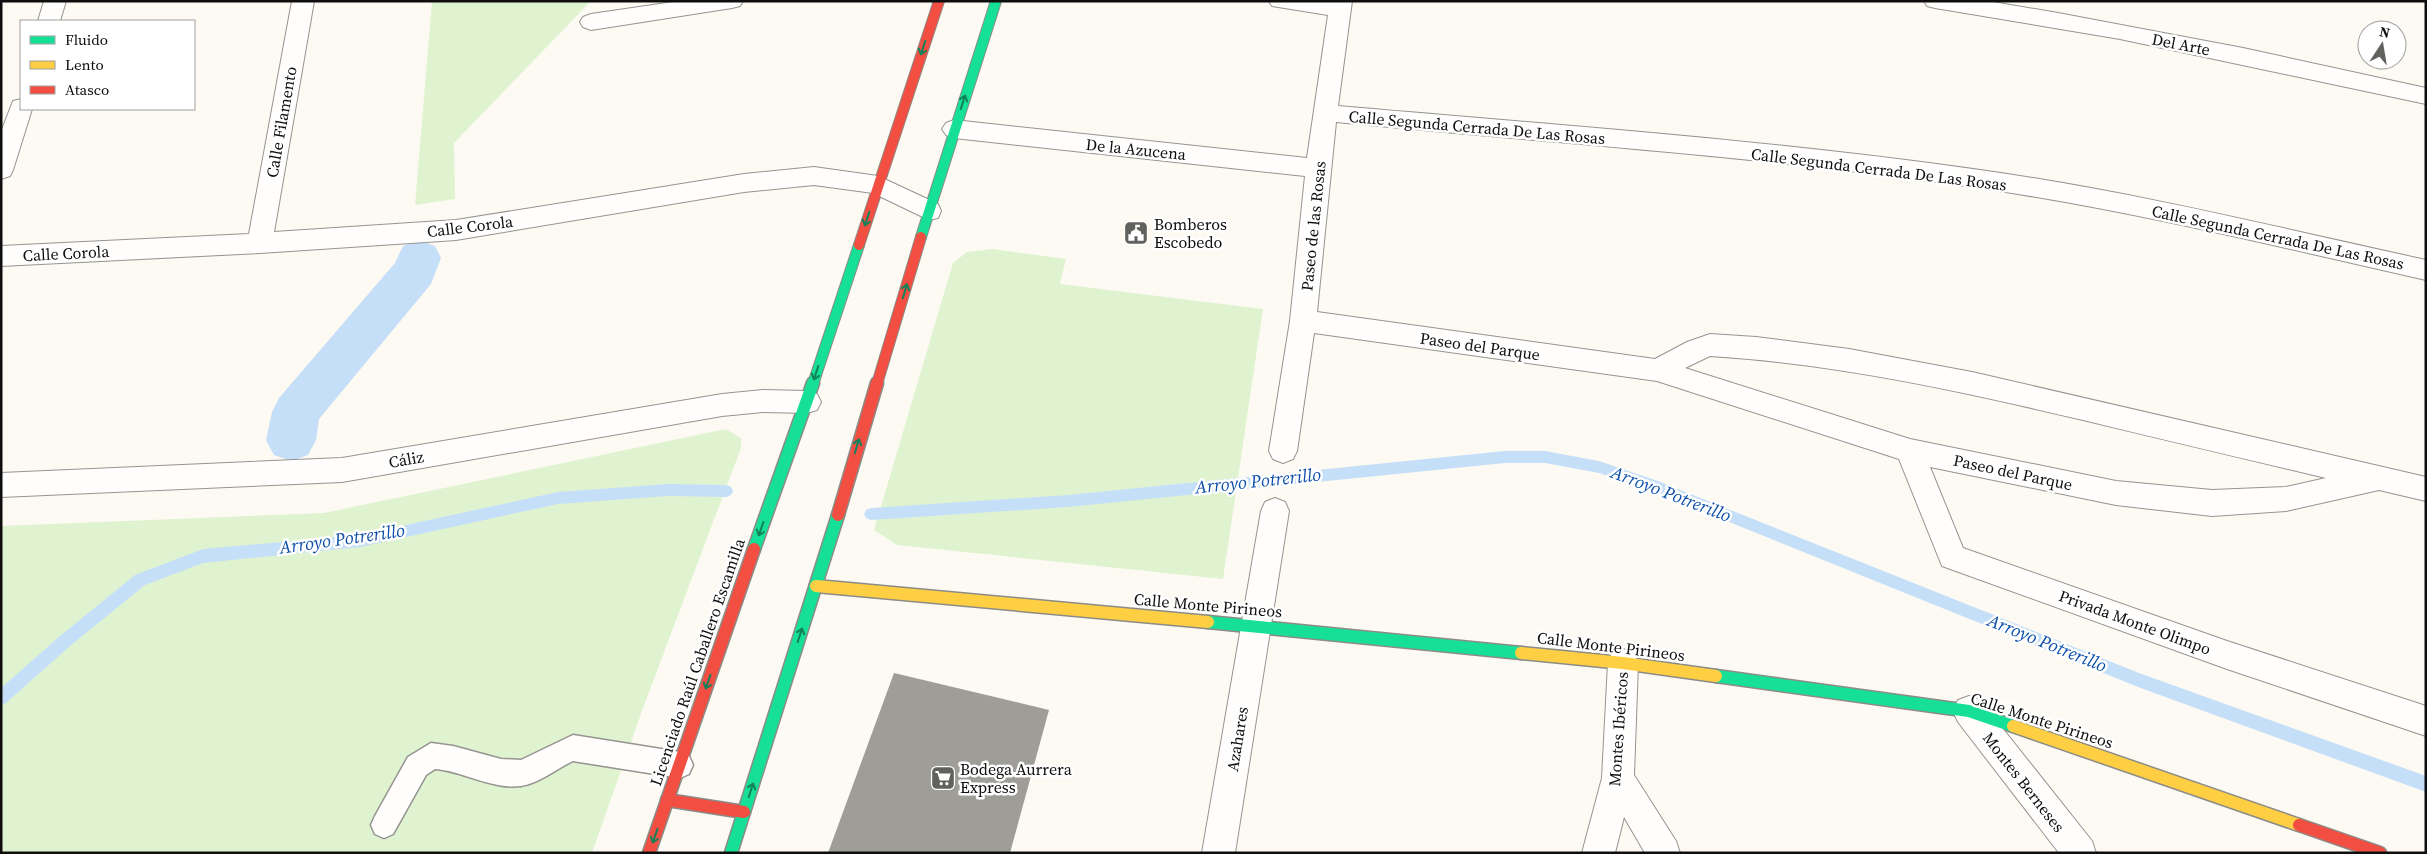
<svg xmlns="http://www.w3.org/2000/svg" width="2427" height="854" font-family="'Source Serif 4',serif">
	<rect width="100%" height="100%" fill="#fcfaf2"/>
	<g fill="#e0f3d0">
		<polygon points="432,1 591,1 454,143 455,199 415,205"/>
		<polygon points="993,249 1066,259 1060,284 1263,309 1223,579 897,545 874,530 953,263 967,252"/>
		<polygon points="726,429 741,438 741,448 643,708 592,853 1,853 1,526 324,513"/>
	</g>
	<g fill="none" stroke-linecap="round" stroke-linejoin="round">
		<g fill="#c6dff8" fill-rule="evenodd">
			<polygon points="1505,451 1545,451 1599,461 1658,481 2139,673 2426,776 2426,792 2138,687 1650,490 1599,473 1545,463 1505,463 1068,507 871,520 866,518 864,514 866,510 871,508 1068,495"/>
			<polygon points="668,484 726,485 731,487 733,491 731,495 726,497 668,496 558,504 360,547 203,563 145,585 70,646 6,703 1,705 1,688 60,636 135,575 203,549 360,535 558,492"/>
		</g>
		<polygon fill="#c6dff8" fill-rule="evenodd" points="419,240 435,246 441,258 431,284 319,419 316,440 308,455 291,461 274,455 266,440 272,412 279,398 395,263 403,246"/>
	</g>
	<polygon fill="#9f9d98" points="894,673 1049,710 1010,853 828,853"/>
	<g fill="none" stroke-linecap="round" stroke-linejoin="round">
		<defs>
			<path id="lane" d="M573,735L680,752L689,756L693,765L689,774L680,778L573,761C558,768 545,779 529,784C499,794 465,771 435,769L426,775L393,834L384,838L375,834L371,825L375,816L408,757L431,743L453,746L501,759L521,760Z"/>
			<g id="street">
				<polygon points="44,1 66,1 60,21 38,21"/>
				<polygon points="292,1 314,1 274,232 456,220 744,174 814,167 878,176 938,204 941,211 938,218 929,220 873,193 814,185 744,192 456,240 260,253 1,266 1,246 249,234"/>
				<polygon points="680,1 743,1 740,6 732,8 591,30 583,27 580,22 583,17 591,14"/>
				<path d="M1269,1H1352L1338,106C1555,125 1772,140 1987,171C2135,192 2280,228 2426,260V280C2280,247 2134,211 1986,189C1771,157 1553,143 1336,122L1317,312L1655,359L1687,342L1710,334L1756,337L1849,349L1972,372L2426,477V501L2379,490L2286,511L2212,516L2116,505L1930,467L1963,548L2227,641L2426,706V736L2227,669L1942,566L1899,459L1657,381L1314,333L1297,451L1293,459L1283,463L1273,459L1269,451L1290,321L1305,176L954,138L946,135L942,129L946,123L954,120L1307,158L1328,15L1272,6ZM1710,356C1837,364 1960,391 2083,420C2164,440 2245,459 2326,478L2286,487L2212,490L2116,481L1910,439L1685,368Z"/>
				<polygon points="1924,1 1987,1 2058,13 2243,48 2426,88 2426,104 2120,39 1935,8 1927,6"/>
				<polygon points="21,99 21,109 32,109 13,170 10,176 1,179 1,132 13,101"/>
				<polygon points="763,390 807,391 817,394 821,402 817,410 807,413 763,412 722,416 342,482 1,497 1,473 342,458 722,394"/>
				<polygon points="1275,498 1285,502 1289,511 1235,853 1202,853 1261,511 1265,502"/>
				<polygon points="1623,649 1634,653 1638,663 1634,775 1676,841 1680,853 1645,853 1624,817 1615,853 1582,853 1602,778 1608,663 1612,653"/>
				<polygon points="1969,696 1980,700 2092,841 2096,853 2059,853 1958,722 1953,711 1958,700"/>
			</g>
			<g id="fast-far1">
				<polyline points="921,237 996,1"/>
				<polyline points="813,384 859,245"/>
			</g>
			<g id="fast">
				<polyline points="754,549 813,383"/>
				<polyline points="1208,622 1521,653"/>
				<polyline points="1716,676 1969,711 2013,726"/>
				<polyline points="731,853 838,515"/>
			</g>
			<g id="slow">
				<polyline points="816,586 1208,622"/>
				<polyline points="1521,653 1623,663 1716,676"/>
				<polyline points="2013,726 2299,825"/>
			</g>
			<g id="jam-far1">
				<polyline points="859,245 939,1"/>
				<polyline points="877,384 921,237"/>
			</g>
			<g id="jam">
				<polyline points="838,515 877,383"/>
				<polyline points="667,800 744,812"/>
				<polyline points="2299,825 2380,853"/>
				<polyline points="649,853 754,549"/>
			</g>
		</defs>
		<use href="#lane" stroke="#959491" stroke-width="3"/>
		<use href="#street" stroke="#959491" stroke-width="2"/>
		<use href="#fast-far1" stroke="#8c8b87" stroke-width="12"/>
		<use href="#fast" stroke="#8c8b87" stroke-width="15"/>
		<use href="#slow" stroke="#8c8b87" stroke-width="15"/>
		<use href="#jam-far1" stroke="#8c8b87" stroke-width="12"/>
		<use href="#jam" stroke="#8c8b87" stroke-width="15"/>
		<use href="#lane" fill="#fffefd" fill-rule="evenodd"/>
		<use href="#street" fill="#fffefd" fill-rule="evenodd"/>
		<use href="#fast-far1" stroke="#16e098" stroke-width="10"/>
		<use href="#fast" stroke="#16e098" stroke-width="12"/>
		<use href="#slow" stroke="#ffcf43" stroke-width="12"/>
		<use href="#jam-far1" stroke="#f24e42" stroke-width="10"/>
		<use href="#jam" stroke="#f24e42" stroke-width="12"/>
	</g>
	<defs><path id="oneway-shaft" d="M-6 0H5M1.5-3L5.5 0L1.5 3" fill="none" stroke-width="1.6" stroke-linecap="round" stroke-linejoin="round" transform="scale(1.25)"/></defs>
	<g stroke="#12825a">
		<use href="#oneway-shaft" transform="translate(923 48) rotate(108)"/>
		<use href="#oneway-shaft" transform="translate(963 102) rotate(-72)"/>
		<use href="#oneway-shaft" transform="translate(867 219) rotate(108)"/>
		<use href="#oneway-shaft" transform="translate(905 291) rotate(-73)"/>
		<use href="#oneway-shaft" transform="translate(816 373) rotate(108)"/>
		<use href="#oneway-shaft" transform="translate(857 446) rotate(-73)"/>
		<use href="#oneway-shaft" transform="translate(761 529) rotate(109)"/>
		<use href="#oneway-shaft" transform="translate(800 635) rotate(-72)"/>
		<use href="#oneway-shaft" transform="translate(708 682) rotate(109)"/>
		<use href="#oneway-shaft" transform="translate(751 790) rotate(-72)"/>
		<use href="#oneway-shaft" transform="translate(655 836) rotate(109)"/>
	</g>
	<defs>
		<symbol id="civic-square" viewBox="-11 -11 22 22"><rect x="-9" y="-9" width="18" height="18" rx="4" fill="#61615e" stroke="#fff"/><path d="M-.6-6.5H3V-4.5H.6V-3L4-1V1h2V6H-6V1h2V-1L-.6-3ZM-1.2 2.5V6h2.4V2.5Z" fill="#fff"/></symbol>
		<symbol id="supermarket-square" viewBox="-11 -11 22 22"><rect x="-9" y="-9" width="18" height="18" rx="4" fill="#61615e" stroke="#fff"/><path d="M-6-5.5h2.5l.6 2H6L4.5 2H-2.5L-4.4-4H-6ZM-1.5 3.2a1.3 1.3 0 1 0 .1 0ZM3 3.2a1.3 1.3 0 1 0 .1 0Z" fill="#fff"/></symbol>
	</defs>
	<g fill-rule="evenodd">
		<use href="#civic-square" x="1122" y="219" width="28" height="28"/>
		<use href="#supermarket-square" x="929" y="764" width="28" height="28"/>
	</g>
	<g text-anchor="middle" stroke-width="5" stroke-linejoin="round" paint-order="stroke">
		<g font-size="16" fill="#0e0e0e" stroke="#fff">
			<text transform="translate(2181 44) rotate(11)" y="6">Del Arte</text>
			<text transform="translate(281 122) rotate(-80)" y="6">Calle Filamento</text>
			<text transform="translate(1477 127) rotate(5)" y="6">Calle Segunda Cerrada De Las Rosas</text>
			<text transform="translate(1136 149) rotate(6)" y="6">De la Azucena</text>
			<text transform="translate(1879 169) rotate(7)" y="6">Calle Segunda Cerrada De Las Rosas</text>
			<text transform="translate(470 226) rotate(-7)" y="6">Calle Corola</text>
			<text transform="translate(1313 226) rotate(-84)" y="6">Paseo de las Rosas</text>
			<text transform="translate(2278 237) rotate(12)" y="6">Calle Segunda Cerrada De Las Rosas</text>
			<text transform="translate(66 253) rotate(-3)" y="6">Calle Corola</text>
			<text transform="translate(1480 346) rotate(8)" y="6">Paseo del Parque</text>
			<text transform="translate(406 459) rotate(-10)" y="6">Cáliz</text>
			<text transform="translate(2013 472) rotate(12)" y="6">Paseo del Parque</text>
			<text transform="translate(1208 605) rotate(5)" y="6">Calle Monte Pirineos</text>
			<text transform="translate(2135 622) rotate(20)" y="6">Privada Monte Olimpo</text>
			<text transform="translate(1611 646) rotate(7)" y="6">Calle Monte Pirineos</text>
			<text transform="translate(697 662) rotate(-71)" y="6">Licenciado Raúl Caballero Escamilla</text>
			<text transform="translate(2042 720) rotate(18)" y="6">Calle Monte Pirineos</text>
			<text transform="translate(1618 729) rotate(-86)" y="6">Montes Ibéricos</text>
			<text transform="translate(1237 739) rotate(-81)" y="6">Azahares</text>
			<text transform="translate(2024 782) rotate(52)" y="6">Montes Berneses</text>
		</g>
		<g font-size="16" fill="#0e0e0e" stroke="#fff" text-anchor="start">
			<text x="1154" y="230">Bomberos<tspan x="1154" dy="18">Escobedo</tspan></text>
			<text x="960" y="775">Bodega Aurrera<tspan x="960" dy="18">Express</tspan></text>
		</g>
		<g font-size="18" font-style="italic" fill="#0d4faa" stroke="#fff">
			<text transform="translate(1258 481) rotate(-6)" y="6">Arroyo Potrerillo</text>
			<text transform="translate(1671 494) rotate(21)" y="6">Arroyo Potrerillo</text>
			<text transform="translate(342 539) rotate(-8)" y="6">Arroyo Potrerillo</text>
			<text transform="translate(2047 643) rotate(22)" y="6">Arroyo Potrerillo</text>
		</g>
	</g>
	<rect width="2427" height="854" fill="none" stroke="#0e0e0e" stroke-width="5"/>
	<rect x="20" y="20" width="175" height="90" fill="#ffffff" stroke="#9f9f9f"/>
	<rect x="30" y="36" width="25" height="8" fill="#16e098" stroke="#9f9f9f"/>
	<text x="65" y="45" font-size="15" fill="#0e0e0e">Fluido</text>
	<rect x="30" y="61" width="25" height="8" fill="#ffcf43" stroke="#9f9f9f"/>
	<text x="65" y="70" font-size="15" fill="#0e0e0e">Lento</text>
	<rect x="30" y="86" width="25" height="8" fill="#f24e42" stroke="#9f9f9f"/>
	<text x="65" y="95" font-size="15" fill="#0e0e0e">Atasco</text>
	<g transform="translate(2382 45) rotate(12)"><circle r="24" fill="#ffffff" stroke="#9f9f9f"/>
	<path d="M0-4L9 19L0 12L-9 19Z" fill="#61615e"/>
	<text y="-8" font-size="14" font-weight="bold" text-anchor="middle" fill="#0e0e0e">N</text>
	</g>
</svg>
